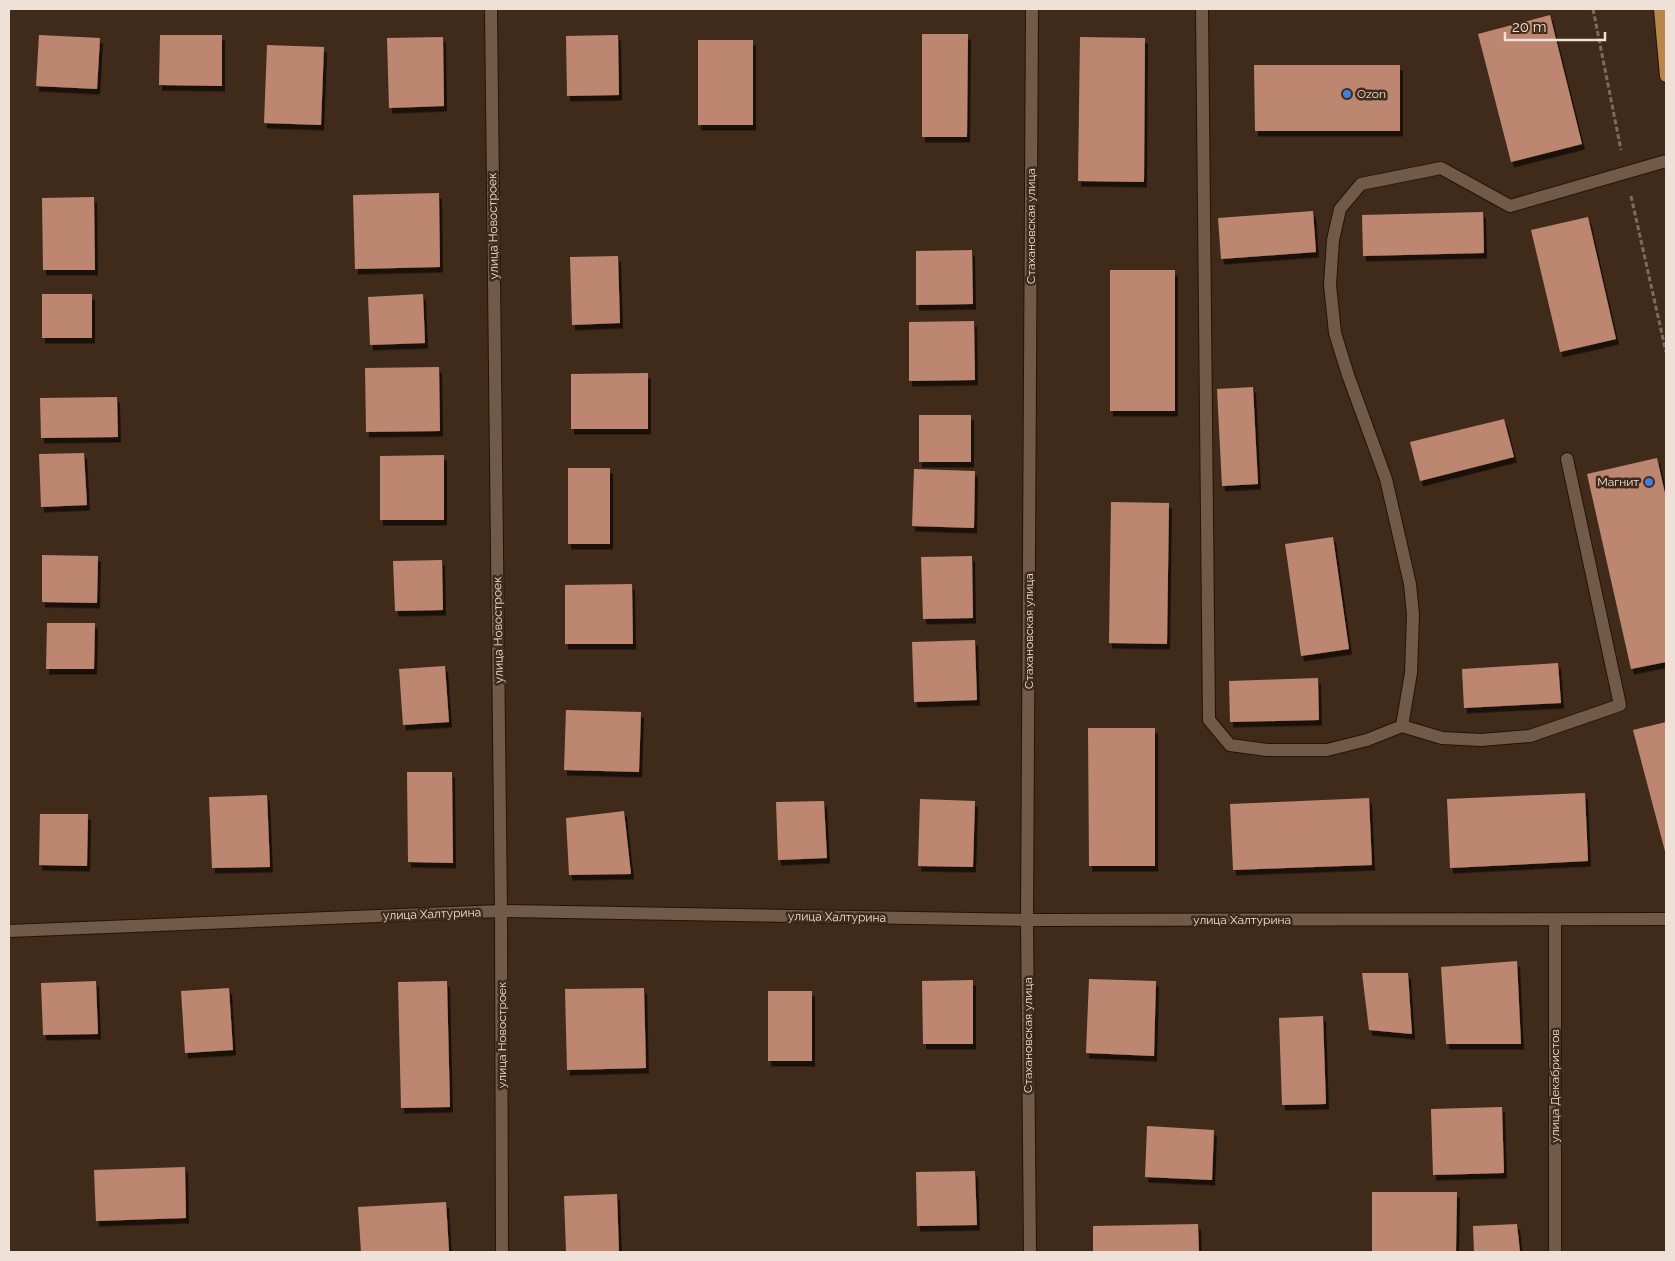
<svg xmlns="http://www.w3.org/2000/svg" width="1675" height="1261" font-family="Raleway,sans-serif">
	<defs>
		<filter id="shadow"><feDropShadow dx="3" dy="5.5" stdDeviation="0" flood-color="#0009"/></filter>
	</defs>
	<rect width="100%" height="100%" fill="#402b1b"/>
	<g fill="#bd8671" filter="url(#shadow)">
		<polygon points="1550,15 1582,144 1511,162 1478,34"/>
		<polygon points="922,34 968,34 967,137 922,137"/>
		<polygon points="39,35 100,38 97,89 36,86"/>
		<polygon points="160,35 222,35 222,86 159,85"/>
		<polygon points="618,35 619,95 567,96 566,36"/>
		<polygon points="443,37 444,106 389,108 387,38"/>
		<polygon points="1080,37 1145,38 1144,182 1078,181"/>
		<rect x="698" y="40" width="55" height="85"/>
		<polygon points="267,45 324,47 321,125 264,123"/>
		<polygon points="1254,65 1400,65 1400,131 1255,131"/>
		<polygon points="439,193 440,267 355,269 353,195"/>
		<polygon points="94,197 95,270 43,270 42,198"/>
		<polygon points="1313,211 1316,252 1221,259 1218,218"/>
		<polygon points="1483,212 1484,253 1363,256 1362,215"/>
		<polygon points="1588,217 1616,339 1560,352 1531,230"/>
		<polygon points="972,250 973,304 916,305 916,251"/>
		<polygon points="618,256 620,323 572,325 570,257"/>
		<rect x="1110" y="270" width="65" height="141"/>
		<rect x="42" y="294" width="50" height="44"/>
		<polygon points="423,294 425,343 370,345 368,297"/>
		<polygon points="974,321 975,380 909,381 909,322"/>
		<polygon points="439,367 440,431 366,432 365,368"/>
		<polygon points="648,373 648,429 571,429 571,374"/>
		<polygon points="1253,387 1258,484 1222,486 1217,389"/>
		<polygon points="117,397 118,437 41,438 40,398"/>
		<rect x="919" y="415" width="52" height="47"/>
		<polygon points="1504,419 1514,457 1420,481 1410,442"/>
		<polygon points="84,453 87,505 41,507 39,454"/>
		<polygon points="444,455 444,520 380,520 380,456"/>
		<polygon points="1657,458 1666,498 1666,662 1631,669 1587,474"/>
		<rect x="568" y="468" width="42" height="76"/>
		<polygon points="914,469 975,471 974,528 912,526"/>
		<polygon points="1111,502 1169,503 1167,644 1109,643"/>
		<polygon points="1333,537 1349,649 1301,656 1285,544"/>
		<polygon points="42,555 98,556 97,603 42,602"/>
		<polygon points="972,556 973,618 923,619 921,557"/>
		<polygon points="442,560 443,610 395,611 393,561"/>
		<polygon points="632,584 633,644 565,644 565,585"/>
		<polygon points="47,623 95,623 94,669 46,669"/>
		<polygon points="975,640 977,700 914,702 912,642"/>
		<polygon points="1558,663 1561,703 1464,708 1462,669"/>
		<polygon points="445,666 449,722 403,725 399,669"/>
		<polygon points="1318,678 1319,720 1230,722 1229,681"/>
		<polygon points="566,710 641,712 639,772 564,770"/>
		<polygon points="1666,722 1666,855 1633,730"/>
		<polygon points="1088,728 1155,728 1155,866 1089,866"/>
		<polygon points="407,772 452,772 453,863 408,862"/>
		<polygon points="1585,793 1588,861 1450,868 1447,799"/>
		<polygon points="267,795 270,867 212,868 209,797"/>
		<polygon points="1369,798 1372,865 1233,870 1230,804"/>
		<polygon points="920,799 975,801 973,867 918,866"/>
		<polygon points="824,801 827,858 778,860 776,802"/>
		<polygon points="624,811 631,874 569,875 566,818"/>
		<polygon points="40,814 88,814 87,866 39,865"/>
		<polygon points="1517,961 1521,1044 1446,1044 1441,967"/>
		<polygon points="1362,973 1408,973 1412,1034 1369,1030"/>
		<polygon points="1089,979 1156,981 1154,1056 1086,1053"/>
		<polygon points="973,980 973,1044 923,1044 922,981"/>
		<polygon points="96,981 98,1034 43,1035 41,983"/>
		<polygon points="447,981 450,1107 401,1108 398,982"/>
		<polygon points="229,988 233,1050 185,1053 181,991"/>
		<polygon points="644,988 646,1068 567,1070 565,989"/>
		<rect x="768" y="991" width="44" height="70"/>
		<polygon points="1323,1016 1326,1104 1282,1105 1279,1018"/>
		<polygon points="1502,1107 1504,1173 1433,1175 1431,1109"/>
		<polygon points="1147,1126 1214,1130 1212,1180 1145,1177"/>
		<polygon points="185,1167 186,1218 96,1221 94,1170"/>
		<polygon points="975,1171 977,1225 917,1226 916,1172"/>
		<polygon points="1372,1192 1457,1192 1456,1252 1372,1252"/>
		<polygon points="617,1194 619,1252 566,1252 564,1196"/>
		<polygon points="446,1202 449,1251 361,1252 358,1207"/>
		<polygon points="1198,1224 1199,1252 1093,1252 1093,1226"/>
		<polygon points="1517,1224 1520,1252 1474,1252 1473,1226"/>
	</g>
	<g fill="none" stroke-linecap="round" stroke-linejoin="round">
		<defs>
			<g id="minor">
				<polyline points="491,9 501,911 502,1252"/>
				<polyline points="1202,9 1209,720 1230,745 1267,750 1327,750 1367,740 1402,726 1442,738 1481,740 1530,736 1620,705 1567,459"/>
				<polyline points="1402,726 1411,673 1413,615 1410,584 1386,479 1348,375 1335,333 1330,285 1333,240 1340,209 1361,184 1441,168 1510,206 1666,161"/>
				<polyline points="9,931 501,911 1027,920 1666,919"/>
				<polyline points="1030,1252 1027,920 1032,9"/>
				<polyline points="1555,1252 1555,921"/>
			</g>
			<polyline id="major" points="1660,9 1666,76"/>
		</defs>
		<use href="#minor" stroke="#261304" stroke-width="14"/>
		<use href="#major" stroke="#261304" stroke-width="14"/>
		<g stroke="#7d6b5d" stroke-width="3" stroke-dasharray="5 2.5" stroke-linecap="butt">
			<polyline points="1593,9 1621,150"/>
			<polyline points="1631,196 1666,352"/>
		</g>
		<use href="#minor" stroke="#725a49" stroke-width="12"/>
		<use href="#major" stroke="#b9864a" stroke-width="12"/>
	</g>
	<g fill="#3f7fe0" stroke="#402b1b" stroke-width="2">
		<circle cx="1347" cy="94" r="5"/>
		<circle cx="1649" cy="482" r="5"/>
	</g>
	<g text-anchor="middle" stroke-width="5" stroke-linejoin="round" paint-order="stroke">
		<g font-size="12" fill="#efe1d7" stroke="#402b1b" text-anchor="start">
			<text x="1357" y="98">Ozon</text>
			<text x="1639" y="486" text-anchor="end">Магнит</text>
		</g>
		<g font-size="12" fill="#efe1d7" stroke="#402b1b">
			<text transform="translate(493 226) rotate(-91)" y="4">улица Новостроек</text>
			<text transform="translate(1031 226) rotate(-90)" y="4">Стахановская улица</text>
			<text transform="translate(498 630) rotate(-91)" y="4">улица Новостроек</text>
			<text transform="translate(1029 631) rotate(-90)" y="4">Стахановская улица</text>
			<text transform="translate(432 914) rotate(-2)" y="4">улица Халтурина</text>
			<text transform="translate(837 917) rotate(1)" y="4">улица Халтурина</text>
			<text x="1242" y="924">улица Халтурина</text>
			<text transform="translate(502 1035) rotate(-90)" y="4">улица Новостроек</text>
			<text transform="translate(1028 1035) rotate(-90)" y="4">Стахановская улица</text>
			<text transform="translate(1555 1086) rotate(-90)" y="4">улица Декабристов</text>
		</g>
	</g>
	<rect width="1675" height="1261" fill="none" stroke="#efe1d7" stroke-width="20"/>
	<path d="M1505 32v8h100v-8" fill="none" stroke="#efe1d7" stroke-width="2.5"/>
	<text x="1512" y="32" font-size="15" fill="#efe1d7" stroke="#402b1b" stroke-width="4" paint-order="stroke">20 m</text>
</svg>
